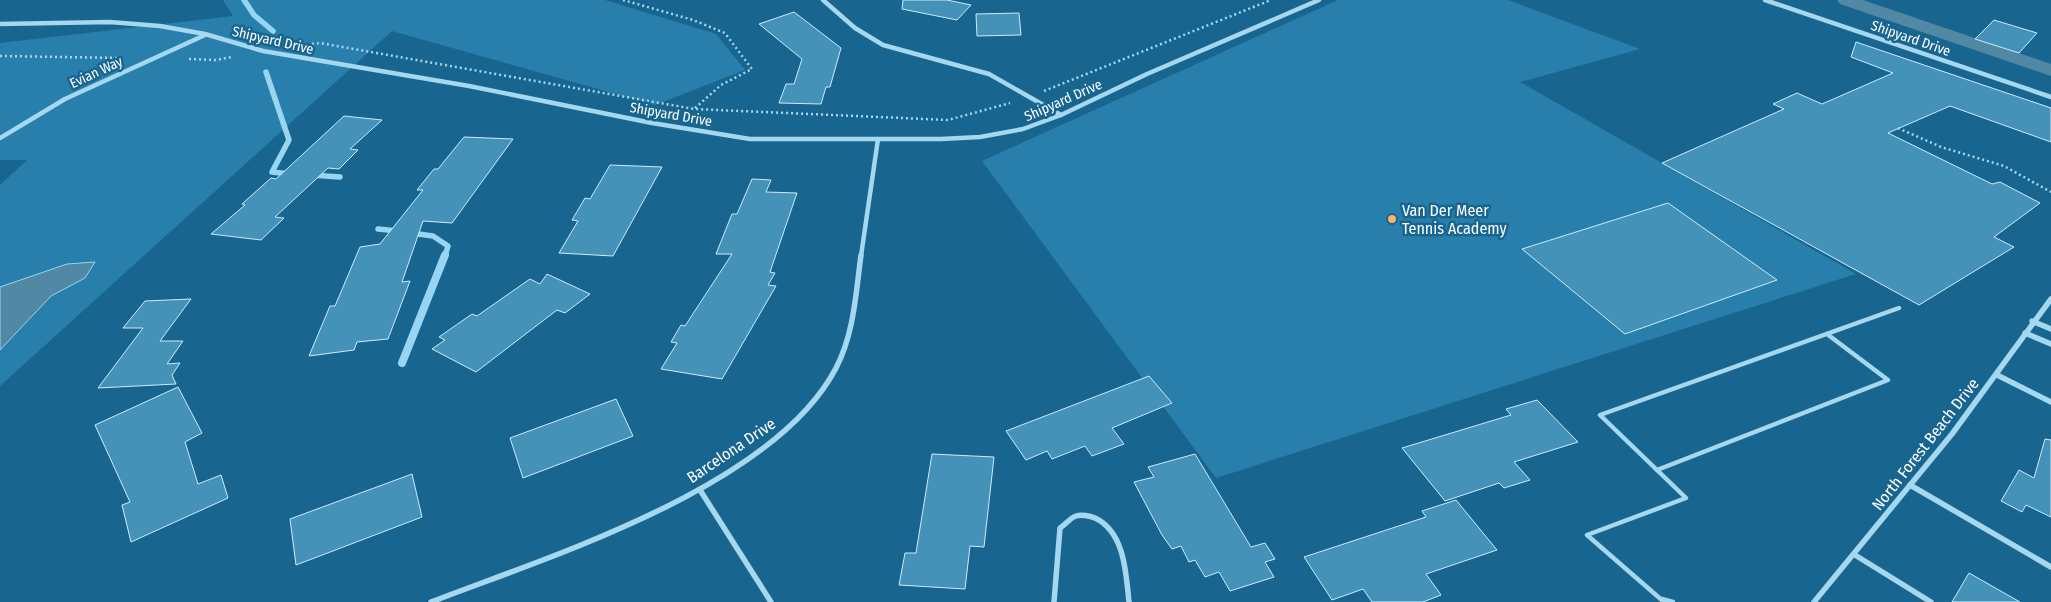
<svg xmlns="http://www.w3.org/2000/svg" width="2051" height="602" font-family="'Fira Sans Condensed',sans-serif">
	<rect width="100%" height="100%" fill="#18668f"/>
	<g fill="#287fac">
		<polygon points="223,0 605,0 716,34 745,70 655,105 392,31 0,386 0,185 27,160 0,160 0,43 233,16"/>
		<polygon points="1338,0 1508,0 1640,49 1520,82 1856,274 1216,478 982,161"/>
	</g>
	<polygon fill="#5188a4" stroke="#98d5f2" points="95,262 85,278 51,296 0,350 0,287 67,264"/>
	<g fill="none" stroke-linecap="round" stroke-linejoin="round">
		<g stroke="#98d5f2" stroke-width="5.5">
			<polyline points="244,0 254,15 273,31"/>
			<polyline points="266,72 289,140 272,172 290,174"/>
			<polyline points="311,175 340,177"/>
			<polyline points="378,229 398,231"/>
			<polyline points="411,233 433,236 448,246 445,256"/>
		</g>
		<polyline stroke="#98d5f2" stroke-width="8" points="402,363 445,255"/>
		<polygon fill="#5188a4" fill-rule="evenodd" points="1837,0 1863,0 2051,64 2051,76 1840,4"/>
	</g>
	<g fill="#4592b9" stroke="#ccebfb">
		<polygon points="903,0 947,0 971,5 957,20 902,9"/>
		<polygon points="794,12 841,48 830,87 826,87 821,104 779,103 786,84 794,84 802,59 759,24"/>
		<polygon points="1019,13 1021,35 977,36 976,14"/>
		<polygon points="1994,20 2037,33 2019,53 1975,39"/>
		<polygon points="1856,42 2051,108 2051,142 1950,106 1888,133 1992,184 2000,182 2040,203 1994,237 2014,247 1919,305 1662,163 1784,109 1773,104 1797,93 1822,104 1893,73 1851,57"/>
		<polygon points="344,116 382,120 350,149 358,150 339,169 328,168 275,217 284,218 261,240 211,234 245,205 242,204 271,178 276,179"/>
		<polygon points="464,137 513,139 452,223 423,221 402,282 410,281 388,339 357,342 354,350 309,356 330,306 335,306 360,247 380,244 423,190 417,190 434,169 438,169"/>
		<polygon points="610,165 662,167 613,256 559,253 578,221 572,220 585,198 590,199"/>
		<polygon points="752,179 771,180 766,192 797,193 770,272 775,273 768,285 776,286 722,379 661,369 677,343 671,342 681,325 685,326 732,254 716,254 732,214 737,214"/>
		<polygon points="1668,203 1777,280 1625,334 1522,249"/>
		<polygon points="547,274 590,294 565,313 557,310 476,372 432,349 445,340 439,337 472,314 477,316 530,279 540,284"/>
		<polygon points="191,299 160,341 183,341 167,364 180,363 172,375 176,384 98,388 143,328 123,328 145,301"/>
		<polygon points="1149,376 1172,403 1112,428 1124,444 1092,456 1085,446 1052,459 1047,451 1026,460 1006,431"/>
		<polygon points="178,387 202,433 185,442 198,484 221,475 228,498 131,542 122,505 130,502 95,425"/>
		<polygon points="616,399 633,436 523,478 510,438"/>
		<polygon points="1537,400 1578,442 1514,462 1530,480 1504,488 1499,483 1445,501 1402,448 1511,415 1506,409"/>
		<polygon points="2045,439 2051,440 2051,517 2026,505 2022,512 2001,501 2019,470 2034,478"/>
		<polygon points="932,454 994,457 984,547 970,546 965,589 899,585 905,553 916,553"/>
		<polygon points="1195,454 1251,547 1265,543 1275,559 1265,562 1274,577 1230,591 1219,572 1205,577 1195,560 1189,562 1181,546 1172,549 1162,535 1134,482 1154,477 1148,467"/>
		<polygon points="412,474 422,517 296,565 290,519"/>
		<polygon points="1456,500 1497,550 1426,574 1441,595 1423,602 1372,602 1363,589 1332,600 1304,557 1426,517 1422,511"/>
		<polygon points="1969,573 2020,602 1952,602"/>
	</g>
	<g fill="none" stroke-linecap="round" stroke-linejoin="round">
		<g stroke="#a5d7ef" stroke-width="2.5" stroke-dasharray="2 3" stroke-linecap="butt">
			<polyline points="623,0 693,20 725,33 752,69 721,85 695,108"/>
			<polyline points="312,44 320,43 694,109 948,120 1010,103"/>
			<polyline points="0,56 120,58"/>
			<polyline points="189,59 216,60 232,57"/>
			<polyline points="1044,91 1271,0"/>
			<polyline points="1898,128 1941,147 2004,166 2051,192"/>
		</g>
		<g stroke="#a5d7ef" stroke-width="4.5">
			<polyline points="1657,470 1888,380 1827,334"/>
			<polyline points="1662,599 1673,602"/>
			<polyline points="1664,602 1587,535 1686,498 1600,415 1899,308"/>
		</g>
		<g stroke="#a5d7ef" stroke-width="4.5">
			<polyline points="823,0 855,28 883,45 989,74 1061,115"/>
			<polyline points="1765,0 2051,97"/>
			<polyline points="0,24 110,22 160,26 205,34 263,51 469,86 652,123 750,139 941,139 980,137 1023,129 1061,115 1147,74 1319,0"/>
			<polyline points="0,138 65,99 205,35"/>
			<polyline points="861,256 878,139"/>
		</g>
		<g stroke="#a5d7ef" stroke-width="5.5">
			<polyline points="2032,321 2051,329"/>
			<polyline points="2025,333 2051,344"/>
			<polyline points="1997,375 2051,402"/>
			<polyline points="1910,485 2051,567"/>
			<polyline points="700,490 771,602"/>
			<polyline points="1855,555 1931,602"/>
			<path d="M431,602C550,556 774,487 836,368C854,334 856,292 861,255"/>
			<path d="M1054,602L1060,528C1065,525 1070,518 1076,516C1081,514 1090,516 1095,518C1125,532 1126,574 1129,602"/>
			<polyline points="1814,602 1952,434 2051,299"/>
		</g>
	</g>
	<circle fill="#ffb164" stroke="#18668f" stroke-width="2" cx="1392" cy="219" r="5"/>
	<g text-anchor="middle" stroke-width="5" stroke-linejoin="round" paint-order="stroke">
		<g font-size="14" fill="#fff" stroke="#18668f">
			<text transform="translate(1911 38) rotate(19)" y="5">Shipyard Drive</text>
			<text transform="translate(273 40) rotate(13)" y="5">Shipyard Drive</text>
			<text transform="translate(96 72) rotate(-25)" y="5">Evian Way</text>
			<text transform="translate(1063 100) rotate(-24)" y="5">Shipyard Drive</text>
			<text transform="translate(671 114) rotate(10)" y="5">Shipyard Drive</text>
		</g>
		<g font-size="16" fill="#fff" stroke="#18668f" text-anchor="start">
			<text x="1402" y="216">Van Der Meer<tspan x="1402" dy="18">Tennis Academy</tspan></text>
		</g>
		<g font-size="16" fill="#fff" stroke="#18668f">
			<text transform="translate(1925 444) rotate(-52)" y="6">North Forest Beach Drive</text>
			<text transform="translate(731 450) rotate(-34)" y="6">Barcelona Drive</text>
		</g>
	</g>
</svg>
